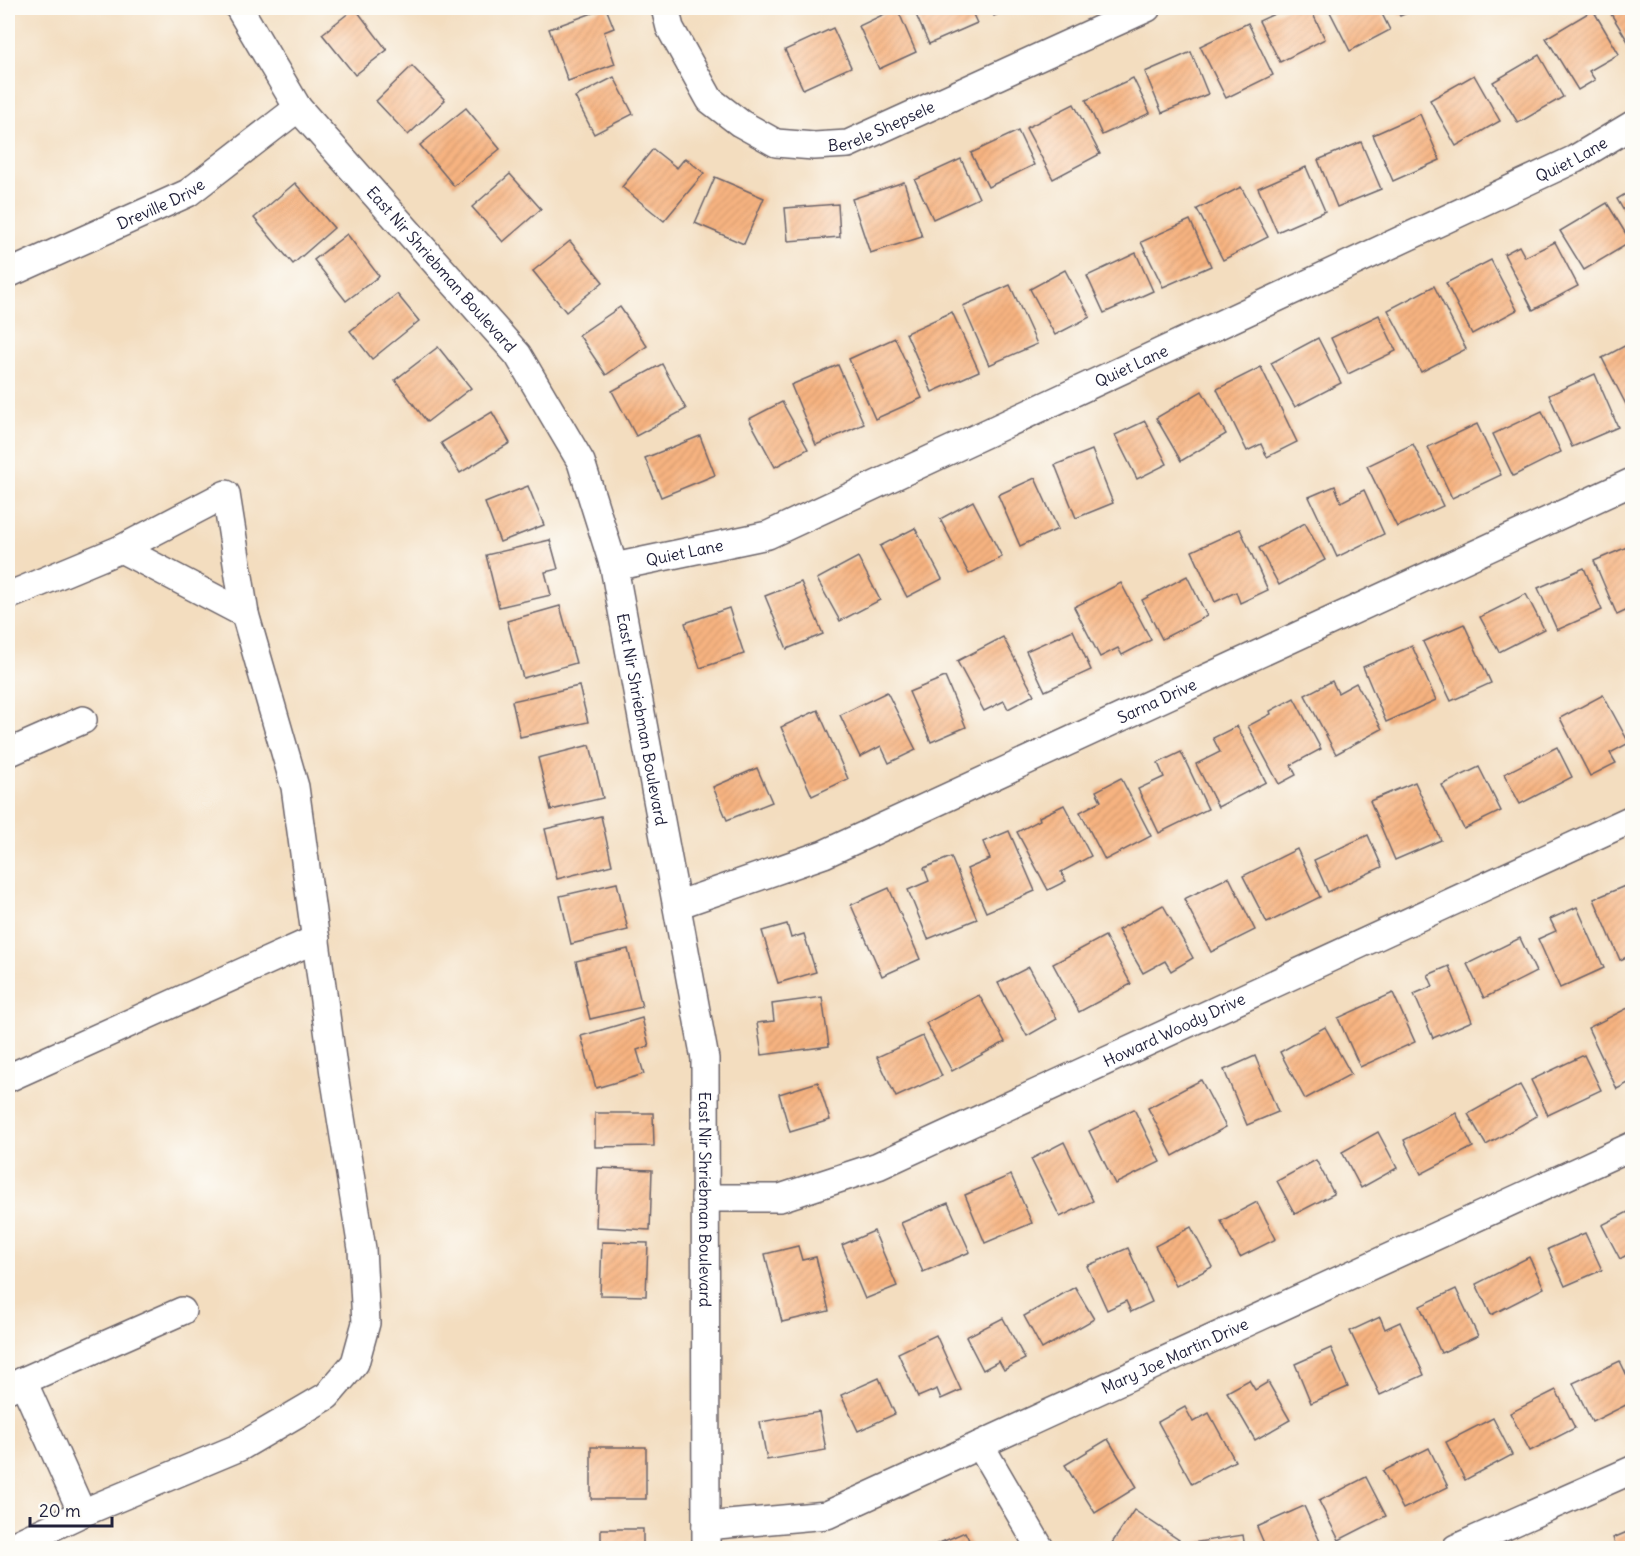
<svg xmlns="http://www.w3.org/2000/svg" width="1640" height="1556" font-family="Delius,sans-serif">
	<defs>
		<pattern id="building-hatch" width="6" height="6" patternUnits="userSpaceOnUse" patternTransform="scale(1.5)"><rect width="6" height="6" fill="#f7b380"/><path d="M-1 1l2-2M0 6l6-6M5 7l2-2" fill="none" stroke="#d39a70"/></pattern>
	</defs>
	<rect width="100%" height="100%" fill="#fdfcf7"/>
	<filter id="ink" filterUnits="userSpaceOnUse"><feTurbulence type="fractalNoise" baseFrequency=".0167" numOctaves="2"/><feDisplacementMap in="SourceGraphic" scale="12" xChannelSelector="R" yChannelSelector="G"/><feConvolveMatrix kernelMatrix="1 2 1 2 8 2 1 2 1" color-interpolation-filters="sRGB"/></filter>
	<filter id="wash" filterUnits="userSpaceOnUse"><feTurbulence type="fractalNoise" baseFrequency=".008" numOctaves="4" result="noise"/><feDisplacementMap in="SourceGraphic" scale="24" xChannelSelector="R" yChannelSelector="G"/><feGaussianBlur stdDeviation="1.35" result="paint"/><feColorMatrix in="noise" values="0 0 0 0 0 0 0 0 0 0 0 0 0 0 0 0 0 1.4 0 .05"/><feComposite in="paint" operator="in"/></filter>
	<g filter="url(#wash)">
		<rect width="100%" height="100%" fill="#f3ddbf"/>
		<g id="blocks">
			<g fill="url(#building-hatch)">
				<polygon points="355,8 387,50 355,75 322,34"/>
				<polygon points="606,8 614,28 604,32 615,64 568,81 549,29"/>
				<polygon points="727,8 745,8 729,13"/>
				<polygon points="897,8 916,52 879,69 859,26"/>
				<polygon points="913,8 970,8 977,23 929,44"/>
				<polygon points="990,8 1011,8 994,16"/>
				<polygon points="1287,8 1310,8 1325,39 1280,62 1259,21"/>
				<polygon points="1328,8 1379,8 1390,30 1350,51"/>
				<polygon points="1396,8 1418,8 1400,16"/>
				<polygon points="1621,8 1632,8 1632,48 1611,14"/>
				<polygon points="1593,10 1619,54 1589,71 1595,80 1578,90 1546,38"/>
				<polygon points="1248,23 1273,75 1226,98 1200,46"/>
				<polygon points="833,28 851,67 803,89 785,50"/>
				<polygon points="1191,52 1208,94 1162,113 1145,72"/>
				<polygon points="1539,55 1563,97 1518,123 1493,82"/>
				<polygon points="412,66 445,100 408,135 376,101"/>
				<polygon points="1474,75 1500,121 1456,146 1430,100"/>
				<polygon points="614,77 633,114 594,134 575,97"/>
				<polygon points="1133,78 1150,113 1102,135 1086,100"/>
				<polygon points="1074,104 1100,154 1053,179 1026,128"/>
				<polygon points="466,108 500,149 454,186 420,145"/>
				<polygon points="1420,114 1440,160 1393,181 1373,135"/>
				<polygon points="1018,131 1034,165 988,187 971,153"/>
				<polygon points="1361,142 1381,189 1337,207 1318,160"/>
				<polygon points="653,149 677,168 685,158 704,173 664,221 622,187"/>
				<polygon points="961,159 979,198 933,219 915,180"/>
				<polygon points="1306,167 1325,211 1277,232 1258,188"/>
				<polygon points="510,174 541,209 503,242 472,207"/>
				<polygon points="715,177 764,198 744,244 695,223"/>
				<polygon points="904,182 922,237 870,253 852,199"/>
				<polygon points="295,183 334,228 293,264 254,218"/>
				<polygon points="1241,187 1268,237 1223,260 1197,209"/>
				<polygon points="1632,190 1632,225 1617,199"/>
				<polygon points="1607,203 1631,242 1584,270 1560,231"/>
				<polygon points="838,204 840,237 788,241 785,208"/>
				<polygon points="1190,220 1211,266 1163,287 1141,242"/>
				<polygon points="347,234 379,276 346,301 314,260"/>
				<polygon points="570,241 603,282 566,312 533,271"/>
				<polygon points="1555,242 1578,286 1533,310 1504,254 1519,246 1525,257"/>
				<polygon points="1136,253 1153,291 1104,313 1087,276"/>
				<polygon points="1491,260 1517,310 1472,334 1446,283"/>
				<polygon points="1065,270 1090,317 1055,335 1030,289"/>
				<polygon points="1010,285 1037,344 989,365 963,306"/>
				<polygon points="1434,286 1466,349 1421,372 1388,310"/>
				<polygon points="397,294 419,321 372,359 350,331"/>
				<polygon points="620,307 647,346 606,375 579,335"/>
				<polygon points="952,312 979,371 932,392 906,333"/>
				<polygon points="1379,315 1396,351 1348,374 1331,338"/>
				<polygon points="895,338 922,398 875,419 849,359"/>
				<polygon points="1318,338 1341,383 1295,407 1271,363"/>
				<polygon points="1632,342 1632,416 1602,358"/>
				<polygon points="438,347 471,388 427,422 395,380"/>
				<polygon points="662,364 686,409 636,436 612,391"/>
				<polygon points="838,365 864,424 816,445 791,385"/>
				<polygon points="1261,367 1297,442 1267,457 1261,444 1247,451 1217,389"/>
				<polygon points="1595,374 1618,427 1572,447 1549,395"/>
				<polygon points="1202,391 1226,434 1181,461 1156,418"/>
				<polygon points="782,402 808,449 775,467 749,419"/>
				<polygon points="1542,411 1561,452 1513,476 1493,434"/>
				<polygon points="492,412 510,443 460,473 441,443"/>
				<polygon points="1145,421 1167,464 1137,479 1115,435"/>
				<polygon points="1477,424 1501,475 1452,498 1428,447"/>
				<polygon points="700,436 715,475 661,497 645,458"/>
				<polygon points="1413,444 1443,506 1397,527 1367,466"/>
				<polygon points="1092,450 1113,503 1076,518 1055,465"/>
				<polygon points="1035,478 1058,529 1020,546 998,495"/>
				<polygon points="528,486 544,525 500,542 485,503"/>
				<polygon points="1335,486 1341,502 1364,490 1384,534 1337,557 1309,497"/>
				<polygon points="973,501 1002,557 969,574 940,519"/>
				<polygon points="1305,523 1325,560 1279,585 1259,548"/>
				<polygon points="915,528 942,579 907,597 880,546"/>
				<polygon points="1240,529 1268,590 1240,603 1236,592 1215,602 1192,551"/>
				<polygon points="550,540 558,569 545,572 551,595 499,607 486,555"/>
				<polygon points="1632,545 1632,608 1617,615 1594,561"/>
				<polygon points="858,557 880,600 840,621 817,579"/>
				<polygon points="1584,568 1602,610 1557,630 1538,588"/>
				<polygon points="1187,576 1207,616 1162,639 1142,600"/>
				<polygon points="801,582 823,634 787,649 765,596"/>
				<polygon points="1121,583 1151,640 1122,655 1118,648 1100,657 1074,607"/>
				<polygon points="1526,594 1544,629 1499,652 1480,617"/>
				<polygon points="560,606 576,663 523,678 507,621"/>
				<polygon points="729,608 744,654 700,668 685,623"/>
				<polygon points="1464,624 1491,683 1451,701 1423,642"/>
				<polygon points="1073,630 1091,670 1045,691 1026,651"/>
				<polygon points="1003,637 1034,695 1008,709 1004,701 984,711 957,661"/>
				<polygon points="1412,646 1436,700 1386,722 1363,667"/>
				<polygon points="945,677 966,727 931,742 909,692"/>
				<polygon points="1332,681 1338,693 1356,683 1382,729 1336,754 1305,695"/>
				<polygon points="579,686 588,722 520,737 512,701"/>
				<polygon points="887,692 916,750 889,763 881,746 860,757 840,715"/>
				<polygon points="1603,695 1629,743 1610,753 1616,763 1590,776 1560,718"/>
				<polygon points="1294,698 1321,749 1291,765 1296,775 1279,784 1248,726 1271,714 1270,711"/>
				<polygon points="818,710 848,779 812,796 781,727"/>
				<polygon points="1237,726 1266,782 1218,807 1196,764 1220,752 1213,738"/>
				<polygon points="590,745 603,798 551,810 538,758"/>
				<polygon points="1557,747 1572,777 1520,804 1504,774"/>
				<polygon points="1181,752 1208,809 1159,833 1138,789 1164,777 1158,763"/>
				<polygon points="1479,767 1501,811 1464,829 1442,785"/>
				<polygon points="757,768 772,802 727,820 713,787"/>
				<polygon points="1121,778 1151,836 1105,860 1080,812 1101,801 1096,791"/>
				<polygon points="1415,782 1441,840 1395,860 1370,801"/>
				<polygon points="1064,805 1091,856 1061,872 1066,881 1048,890 1017,832 1040,820 1039,817"/>
				<polygon points="601,816 612,865 557,879 545,829"/>
				<polygon points="1009,831 1035,891 986,912 967,869 990,859 983,842"/>
				<polygon points="1368,835 1382,867 1328,892 1314,860"/>
				<polygon points="1297,849 1320,897 1267,923 1243,876"/>
				<polygon points="951,857 977,919 928,939 908,890 929,881 924,868"/>
				<polygon points="1229,877 1255,930 1211,952 1184,899"/>
				<polygon points="617,883 628,930 571,944 560,896"/>
				<polygon points="1632,883 1632,955 1620,960 1594,899"/>
				<polygon points="889,888 920,959 882,976 851,905"/>
				<polygon points="1163,905 1193,958 1171,971 1165,961 1143,973 1118,930"/>
				<polygon points="1577,907 1604,968 1560,988 1538,939 1556,931 1550,919"/>
				<polygon points="787,924 791,938 804,934 816,972 778,983 762,931"/>
				<polygon points="1105,936 1131,984 1079,1012 1053,964"/>
				<polygon points="1520,938 1536,972 1484,998 1467,964"/>
				<polygon points="628,949 642,1007 590,1019 576,961"/>
				<polygon points="1449,966 1472,1021 1433,1038 1414,994 1433,986 1428,975"/>
				<polygon points="1029,967 1057,1019 1027,1036 998,983"/>
				<polygon points="1393,993 1415,1042 1360,1067 1338,1018"/>
				<polygon points="979,995 1005,1042 952,1071 926,1023"/>
				<polygon points="822,997 829,1046 762,1055 757,1023 774,1021 772,1004"/>
				<polygon points="1632,1006 1632,1081 1617,1089 1588,1028"/>
				<polygon points="642,1018 649,1046 637,1050 644,1074 596,1088 581,1036"/>
				<polygon points="1325,1027 1351,1074 1305,1099 1280,1052"/>
				<polygon points="923,1036 942,1076 896,1097 877,1057"/>
				<polygon points="1584,1055 1601,1090 1548,1115 1531,1080"/>
				<polygon points="1255,1056 1278,1112 1247,1125 1224,1070"/>
				<polygon points="1201,1080 1226,1127 1173,1156 1148,1108"/>
				<polygon points="818,1082 830,1120 790,1132 779,1094"/>
				<polygon points="1520,1085 1537,1116 1486,1145 1468,1114"/>
				<polygon points="1134,1109 1160,1162 1115,1184 1089,1131"/>
				<polygon points="595,1113 653,1113 654,1146 595,1147"/>
				<polygon points="1456,1113 1473,1147 1421,1174 1404,1140"/>
				<polygon points="1378,1132 1397,1168 1361,1188 1342,1152"/>
				<polygon points="1064,1142 1093,1201 1060,1217 1031,1159"/>
				<polygon points="1316,1160 1334,1194 1295,1214 1277,1181"/>
				<polygon points="598,1168 652,1170 650,1230 596,1227"/>
				<polygon points="1011,1175 1032,1223 985,1243 965,1195"/>
				<polygon points="1257,1202 1276,1239 1240,1257 1221,1221"/>
				<polygon points="948,1203 970,1252 923,1272 901,1223"/>
				<polygon points="1632,1210 1632,1252 1620,1259 1602,1225"/>
				<polygon points="1191,1227 1212,1267 1176,1286 1155,1246"/>
				<polygon points="874,1231 897,1286 865,1299 842,1245"/>
				<polygon points="1585,1233 1602,1270 1565,1286 1548,1249"/>
				<polygon points="602,1242 648,1243 646,1296 600,1295"/>
				<polygon points="798,1246 802,1260 816,1257 829,1311 782,1322 765,1254"/>
				<polygon points="1128,1248 1152,1302 1131,1312 1126,1301 1107,1310 1087,1266"/>
				<polygon points="1529,1257 1544,1288 1491,1315 1476,1284"/>
				<polygon points="1075,1287 1094,1319 1042,1349 1024,1316"/>
				<polygon points="1456,1289 1478,1336 1441,1353 1420,1306"/>
				<polygon points="1380,1317 1385,1329 1400,1322 1424,1375 1380,1395 1350,1331"/>
				<polygon points="1003,1318 1025,1359 1004,1370 999,1361 983,1370 966,1337"/>
				<polygon points="936,1335 961,1390 941,1399 937,1389 918,1397 898,1353"/>
				<polygon points="1331,1348 1348,1387 1311,1403 1295,1364"/>
				<polygon points="1620,1361 1632,1386 1632,1402 1592,1422 1573,1383"/>
				<polygon points="879,1378 895,1414 858,1431 841,1395"/>
				<polygon points="1249,1380 1255,1390 1268,1382 1290,1420 1255,1440 1227,1392"/>
				<polygon points="1556,1390 1575,1428 1530,1451 1510,1413"/>
				<polygon points="1185,1407 1193,1422 1209,1413 1235,1461 1192,1484 1158,1422"/>
				<polygon points="819,1412 826,1450 767,1460 760,1422"/>
				<polygon points="1493,1418 1512,1455 1465,1480 1446,1442"/>
				<polygon points="1108,1439 1137,1487 1095,1513 1065,1465"/>
				<rect x="591" y="1447" width="55" height="52"/>
				<polygon points="1429,1448 1448,1487 1403,1509 1383,1471"/>
				<polygon points="1366,1477 1386,1516 1339,1540 1319,1501"/>
				<polygon points="1304,1506 1322,1546 1317,1548 1266,1548 1257,1527"/>
				<polygon points="1134,1510 1179,1540 1173,1548 1114,1548 1110,1546"/>
				<rect x="601" y="1529" width="42" height="19"/>
				<polygon points="1632,1530 1632,1548 1617,1548 1613,1538"/>
				<polygon points="965,1532 973,1548 928,1548"/>
				<polygon points="1243,1535 1245,1548 1192,1548 1191,1543"/>
			</g>
		</g>
	</g>
	<g filter="url(#ink)">
		<use href="#blocks" fill-opacity="0" stroke="#6b6369" stroke-width="1.5"/>
		<g fill="none" stroke-linecap="round" stroke-linejoin="round">
			<defs>
				<g id="minor">
					<path id="s1" d="M239,8L298,108L518,355L581,462L614,567L705,1059L706,1548"/>
					<path id="s2" d="M665,8L670,28L710,100L740,123L776,143L814,146L848,144L1147,8"/>
					<path id="s3" d="M8,274L188,193L298,108"/>
					<polyline points="121,549 245,614"/>
					<path id="s4" d="M614,567L768,535L1575,159L1632,125"/>
					<polyline points="8,596 121,549 226,494 245,614 295,787 334,1074 362,1249 366,1323 355,1363 327,1396 240,1447 82,1513 8,1548"/>
					<polyline points="8,753 83,720"/>
					<path id="s5" d="M677,905L824,854L1632,482"/>
					<polyline points="8,1078 316,939"/>
					<path id="s6" d="M705,1198H780L878,1166L1632,819"/>
					<polyline points="23,1381 182,1311"/>
					<polyline points="8,1389 23,1381 82,1513"/>
					<polyline points="980,1445 1040,1548"/>
					<path id="s7" d="M706,1526L827,1515L1632,1146"/>
					<polyline points="1456,1548 1632,1470"/>
				</g>
			</defs>
			<use href="#minor" stroke="#6b6369" stroke-width="30"/>
			<use href="#minor" stroke="#fff" stroke-width="27"/>
		</g>
	</g>
	<g text-anchor="middle" stroke-width="5" stroke-linejoin="round" paint-order="stroke">
		<g font-size="16" fill="#22223b" stroke="#fdfcf7">
			<text dy="6" stroke="none"><textPath href="#s2" startOffset="291">Berele Shepsele</textPath></text>
			<text dy="6" stroke="none"><textPath href="#s4" startOffset="1044">Quiet Lane</textPath></text>
			<text dy="6" stroke="none"><textPath href="#s3" startOffset="168">Dreville Drive</textPath></text>
			<text dy="6" stroke="none"><textPath href="#s1" startOffset="332">East Nir Shriebman Boulevard</textPath></text>
			<text dy="6" stroke="none"><textPath href="#s4" startOffset="558">Quiet Lane</textPath></text>
			<text dy="6" stroke="none"><textPath href="#s4" startOffset="72">Quiet Lane</textPath></text>
			<text dy="6" stroke="none"><textPath href="#s5" startOffset="522">Sarna Drive</textPath></text>
			<text dy="6" stroke="none"><textPath href="#s1" startOffset="836">East Nir Shriebman Boulevard</textPath></text>
			<text dy="6" stroke="none"><textPath href="#s6" startOffset="504">Howard Woody Drive</textPath></text>
			<text dy="6" stroke="none"><textPath href="#s1" startOffset="1322">East Nir Shriebman Boulevard</textPath></text>
			<text dy="6" stroke="none"><textPath href="#s7" startOffset="504">Mary Joe Martin Drive</textPath></text>
		</g>
	</g>
	<rect width="1640" height="1556" fill="none" stroke="#fdfcf7" stroke-width="30"/>
	<path d="M30 1517v9h82v-9" fill="none" stroke="#22223b" stroke-width="3"/>
	<text x="39" y="1517" font-size="18" fill="#22223b" stroke="#fdfcf7" stroke-width="4.5" paint-order="stroke">20 m</text>
</svg>
